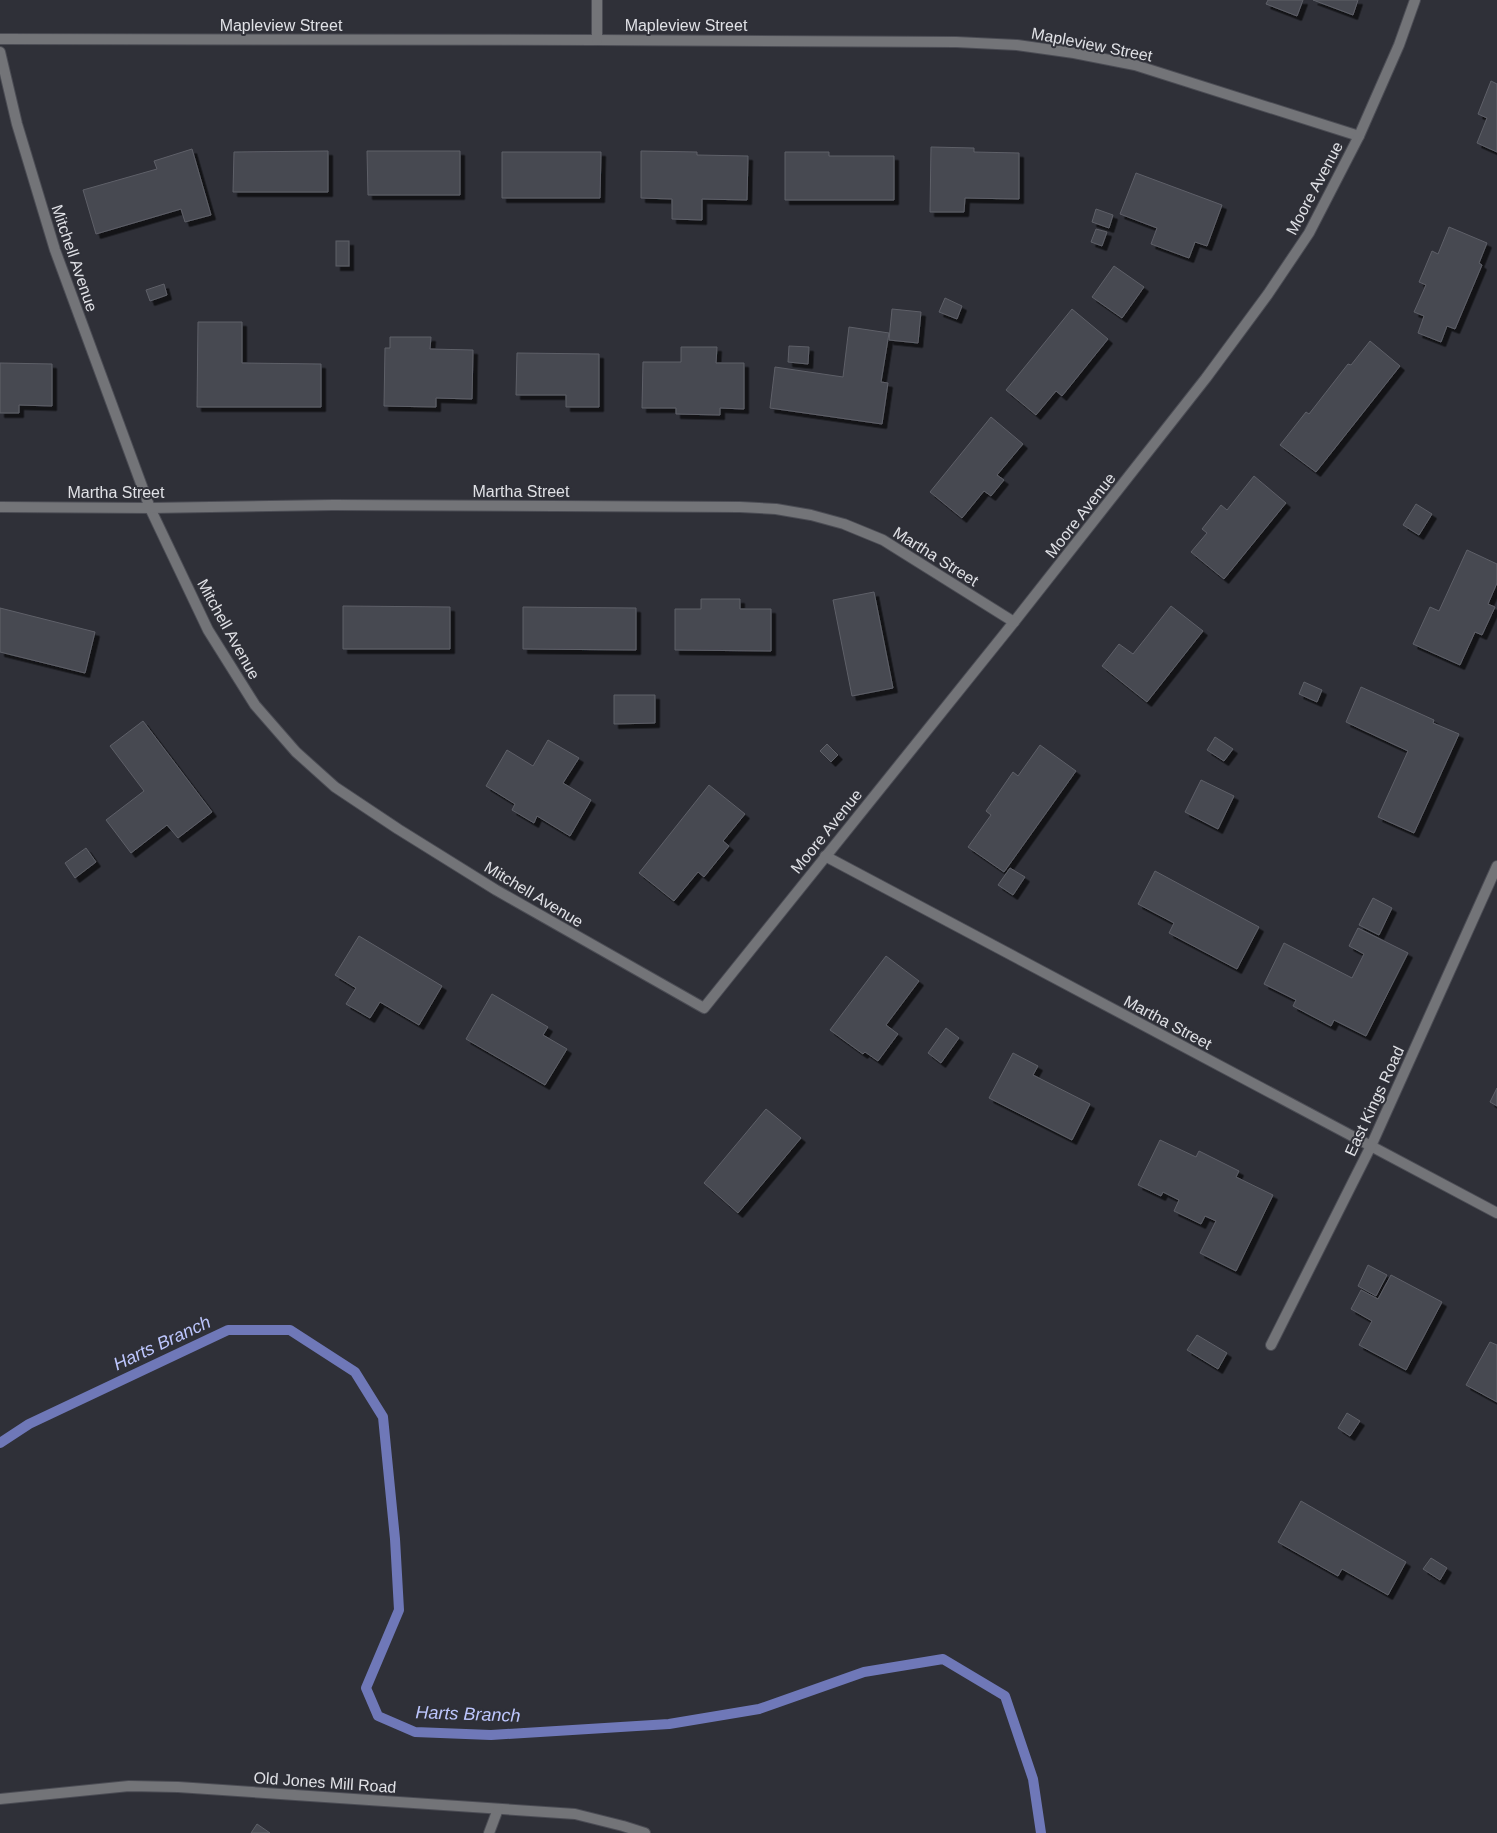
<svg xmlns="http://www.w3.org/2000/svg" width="1497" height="1833" font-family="Helvetica,sans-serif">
	<defs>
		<filter id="shadow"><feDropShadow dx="4.5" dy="4.5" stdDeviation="0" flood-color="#0009"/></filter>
	</defs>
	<rect width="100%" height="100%" fill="#2f3038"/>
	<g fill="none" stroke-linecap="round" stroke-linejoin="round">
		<polyline stroke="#6f78b8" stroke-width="10" points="0,1443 29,1424 228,1330 290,1330 355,1372 383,1417 395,1539 399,1610 366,1688 378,1716 415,1732 491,1735 669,1724 759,1709 864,1672 943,1659 1005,1696 1033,1779 1041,1833"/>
	</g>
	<g fill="#474851" stroke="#5e6068" filter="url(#shadow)">
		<polygon points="1268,0 1303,0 1297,16 1266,4"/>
		<polygon points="1313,0 1358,0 1353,15"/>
		<polygon points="1491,81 1497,84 1497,152 1477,143 1487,118 1478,114"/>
		<polygon points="931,147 974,148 974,152 1019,153 1019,199 965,198 964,212 930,212"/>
		<polygon points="192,149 211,215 185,222 181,209 96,234 83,190 157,169 154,161"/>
		<polygon points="328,151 328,192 233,192 234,152"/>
		<polygon points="367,151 460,151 460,195 368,195"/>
		<polygon points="641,151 697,152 697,155 748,156 747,200 702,199 702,220 672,219 672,199 641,198"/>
		<polygon points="502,152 601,152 600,198 502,198"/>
		<polygon points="785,152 829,152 829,156 894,156 894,200 785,200"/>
		<polygon points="1136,173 1222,205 1207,246 1195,242 1189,258 1151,244 1157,228 1120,214"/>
		<polygon points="1096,209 1113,215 1109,228 1092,222"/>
		<polygon points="1449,227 1487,243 1479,263 1482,265 1455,329 1447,326 1441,342 1418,333 1424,316 1414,312 1426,285 1419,282 1432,251 1438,254"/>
		<polygon points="1096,229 1107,232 1102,246 1091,242"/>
		<rect x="336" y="241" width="13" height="25"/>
		<polygon points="1114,266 1144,287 1122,318 1092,297"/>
		<polygon points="164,284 167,295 150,301 146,290"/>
		<polygon points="945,298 962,306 957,319 939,312"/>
		<polygon points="892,309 921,312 918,343 889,340"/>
		<polygon points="1072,309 1108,339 1062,396 1056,391 1036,415 1006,390"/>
		<polygon points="198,322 242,322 242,363 321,364 321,407 197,407"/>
		<polygon points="849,327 889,333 881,382 888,383 882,424 770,408 775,367 843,377"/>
		<polygon points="390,337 431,337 430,349 473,350 472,399 436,398 436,407 384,406 385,348 390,348"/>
		<polygon points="1370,341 1400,366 1316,472 1280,445 1306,412 1309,414 1348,364 1351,365"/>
		<polygon points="789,346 809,347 808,364 788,362"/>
		<polygon points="681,347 717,347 716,363 744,363 744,409 720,408 720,415 676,414 676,408 642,408 643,362 681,362"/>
		<polygon points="517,353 599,354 599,407 566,407 566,395 516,395"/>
		<polygon points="0,363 52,364 52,406 19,405 19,413 0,413"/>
		<polygon points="991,417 1023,444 997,475 1004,480 991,496 984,491 962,518 930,492"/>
		<polygon points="1254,476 1286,503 1224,579 1191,552 1207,533 1202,529 1221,505 1227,510"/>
		<polygon points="1416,504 1432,514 1419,535 1403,525"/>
		<polygon points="1467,550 1497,564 1497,583 1488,604 1495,607 1482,635 1475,632 1460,665 1413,644 1430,607 1439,611"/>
		<polygon points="874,592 893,688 852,696 833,600"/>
		<polygon points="701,599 740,599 740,609 771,609 771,651 675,650 675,609 701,609"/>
		<polygon points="343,606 450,607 450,649 343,649"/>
		<polygon points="1171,606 1203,631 1147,702 1102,666 1119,644 1133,654"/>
		<polygon points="523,607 636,608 636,650 523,649"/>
		<polygon points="0,608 95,632 85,673 0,652"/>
		<polygon points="1304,682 1322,690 1317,702 1299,694"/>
		<polygon points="1361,687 1434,720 1433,723 1459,734 1414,833 1378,817 1408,751 1346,722"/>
		<polygon points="614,695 655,695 655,723 614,724"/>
		<polygon points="143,721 212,812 178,838 167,825 131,853 106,820 144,791 110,746"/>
		<polygon points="1215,737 1233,749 1224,761 1207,750"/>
		<polygon points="548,740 579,758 563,783 591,800 570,836 537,816 534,823 512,810 515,804 486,786 507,750 533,766"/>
		<polygon points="827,744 838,755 831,762 820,751"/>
		<polygon points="1040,745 1076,771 1004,872 968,847 991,815 986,811 1013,772 1018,776"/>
		<polygon points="1201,780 1234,796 1218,829 1185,812"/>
		<polygon points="709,785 745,814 723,841 729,846 704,877 698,872 674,901 639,873"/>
		<polygon points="86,848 96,862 75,878 65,863"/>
		<polygon points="1010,868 1025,877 1013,895 998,885"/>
		<polygon points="1155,871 1259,927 1237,969 1169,933 1174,923 1138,904"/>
		<polygon points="1373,898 1392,908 1379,935 1359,925"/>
		<polygon points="1358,928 1408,953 1366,1036 1334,1020 1331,1026 1293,1006 1296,1000 1264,984 1284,943 1352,978 1364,954 1349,946"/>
		<polygon points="359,936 442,986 419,1025 380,1002 370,1018 346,1004 356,988 335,975"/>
		<polygon points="886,956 919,981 886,1025 898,1034 878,1061 865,1052 863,1054 830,1030"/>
		<polygon points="492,994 548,1027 543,1035 567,1049 545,1085 466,1039"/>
		<polygon points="946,1028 959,1038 941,1063 928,1053"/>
		<polygon points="1013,1053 1038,1066 1033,1075 1090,1104 1072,1140 989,1098"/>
		<polygon points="1497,1088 1497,1106 1490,1102"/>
		<polygon points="766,1109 801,1138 738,1213 704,1183"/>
		<polygon points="1160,1140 1196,1157 1199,1151 1239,1171 1236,1177 1273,1195 1236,1271 1200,1253 1216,1221 1205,1216 1201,1224 1174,1211 1179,1200 1163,1192 1161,1196 1138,1185"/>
		<polygon points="1368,1265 1387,1275 1376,1296 1358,1286"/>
		<polygon points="1391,1275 1442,1302 1406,1370 1359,1345 1372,1321 1351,1309 1361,1290 1378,1299"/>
		<polygon points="1197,1335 1227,1353 1218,1369 1187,1350"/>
		<polygon points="1490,1342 1497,1345 1497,1402 1466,1385"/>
		<polygon points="1347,1413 1360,1421 1350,1436 1338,1428"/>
		<polygon points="1301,1501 1406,1562 1388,1595 1342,1569 1338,1576 1278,1542"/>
		<polygon points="1431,1558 1447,1568 1440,1580 1423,1569"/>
		<polygon points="257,1824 270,1833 251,1833"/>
	</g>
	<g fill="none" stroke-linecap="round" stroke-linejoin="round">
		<defs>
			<g id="street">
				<polyline points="0,39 597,40 956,42 1017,45 1074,53 1135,65 1359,136"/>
				<polyline points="597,40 597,0"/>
				<polyline points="0,52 17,124 55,250 150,508 208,630 255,705 296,752 335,787 398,829 496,890 704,1008 1014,622 1206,378 1268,294 1309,233 1359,136 1399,45 1415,0"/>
				<polyline points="0,507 150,508 333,505 740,507 776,509 811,515 844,524 883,540 1014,622"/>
				<polyline points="825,856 1497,1213"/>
				<polyline points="1271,1345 1371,1146 1497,866"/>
				<polyline points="0,1799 129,1786 178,1787 575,1814 623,1826 645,1833"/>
				<polyline points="489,1833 498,1809"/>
			</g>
		</defs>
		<use href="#street" stroke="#4b4c54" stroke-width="12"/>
		<use href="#street" stroke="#737478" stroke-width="10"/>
	</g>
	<g text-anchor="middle" stroke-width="4" stroke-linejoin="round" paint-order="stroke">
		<g font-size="16" fill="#e0e1e6" stroke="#2f3038">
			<text x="281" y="31">Mapleview Street</text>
			<text x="686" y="31">Mapleview Street</text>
			<text transform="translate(1092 44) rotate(11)" y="6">Mapleview Street</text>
			<text transform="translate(1314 188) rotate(-62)" y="6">Moore Avenue</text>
			<text transform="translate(75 258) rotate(71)" y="6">Mitchell Avenue</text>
			<text x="521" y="497">Martha Street</text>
			<text x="116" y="498">Martha Street</text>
			<text transform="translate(1080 515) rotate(-52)" y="6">Moore Avenue</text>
			<text transform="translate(936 556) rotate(32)" y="6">Martha Street</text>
			<text transform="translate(229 629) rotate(61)" y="6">Mitchell Avenue</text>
			<text transform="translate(826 831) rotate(-51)" y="6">Moore Avenue</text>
			<text transform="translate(534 894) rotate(31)" y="6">Mitchell Avenue</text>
			<text transform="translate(1168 1022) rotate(28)" y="6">Martha Street</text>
			<text transform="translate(1374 1101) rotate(-65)" y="6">East Kings Road</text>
			<text transform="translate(325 1782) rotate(4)" y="6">Old Jones Mill Road</text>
		</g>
		<g font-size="18" font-style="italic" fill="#bdc6fd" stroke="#2f3038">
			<text transform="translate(162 1343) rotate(-25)" y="6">Harts Branch</text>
			<text transform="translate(468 1714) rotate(2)" y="6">Harts Branch</text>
		</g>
	</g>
</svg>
